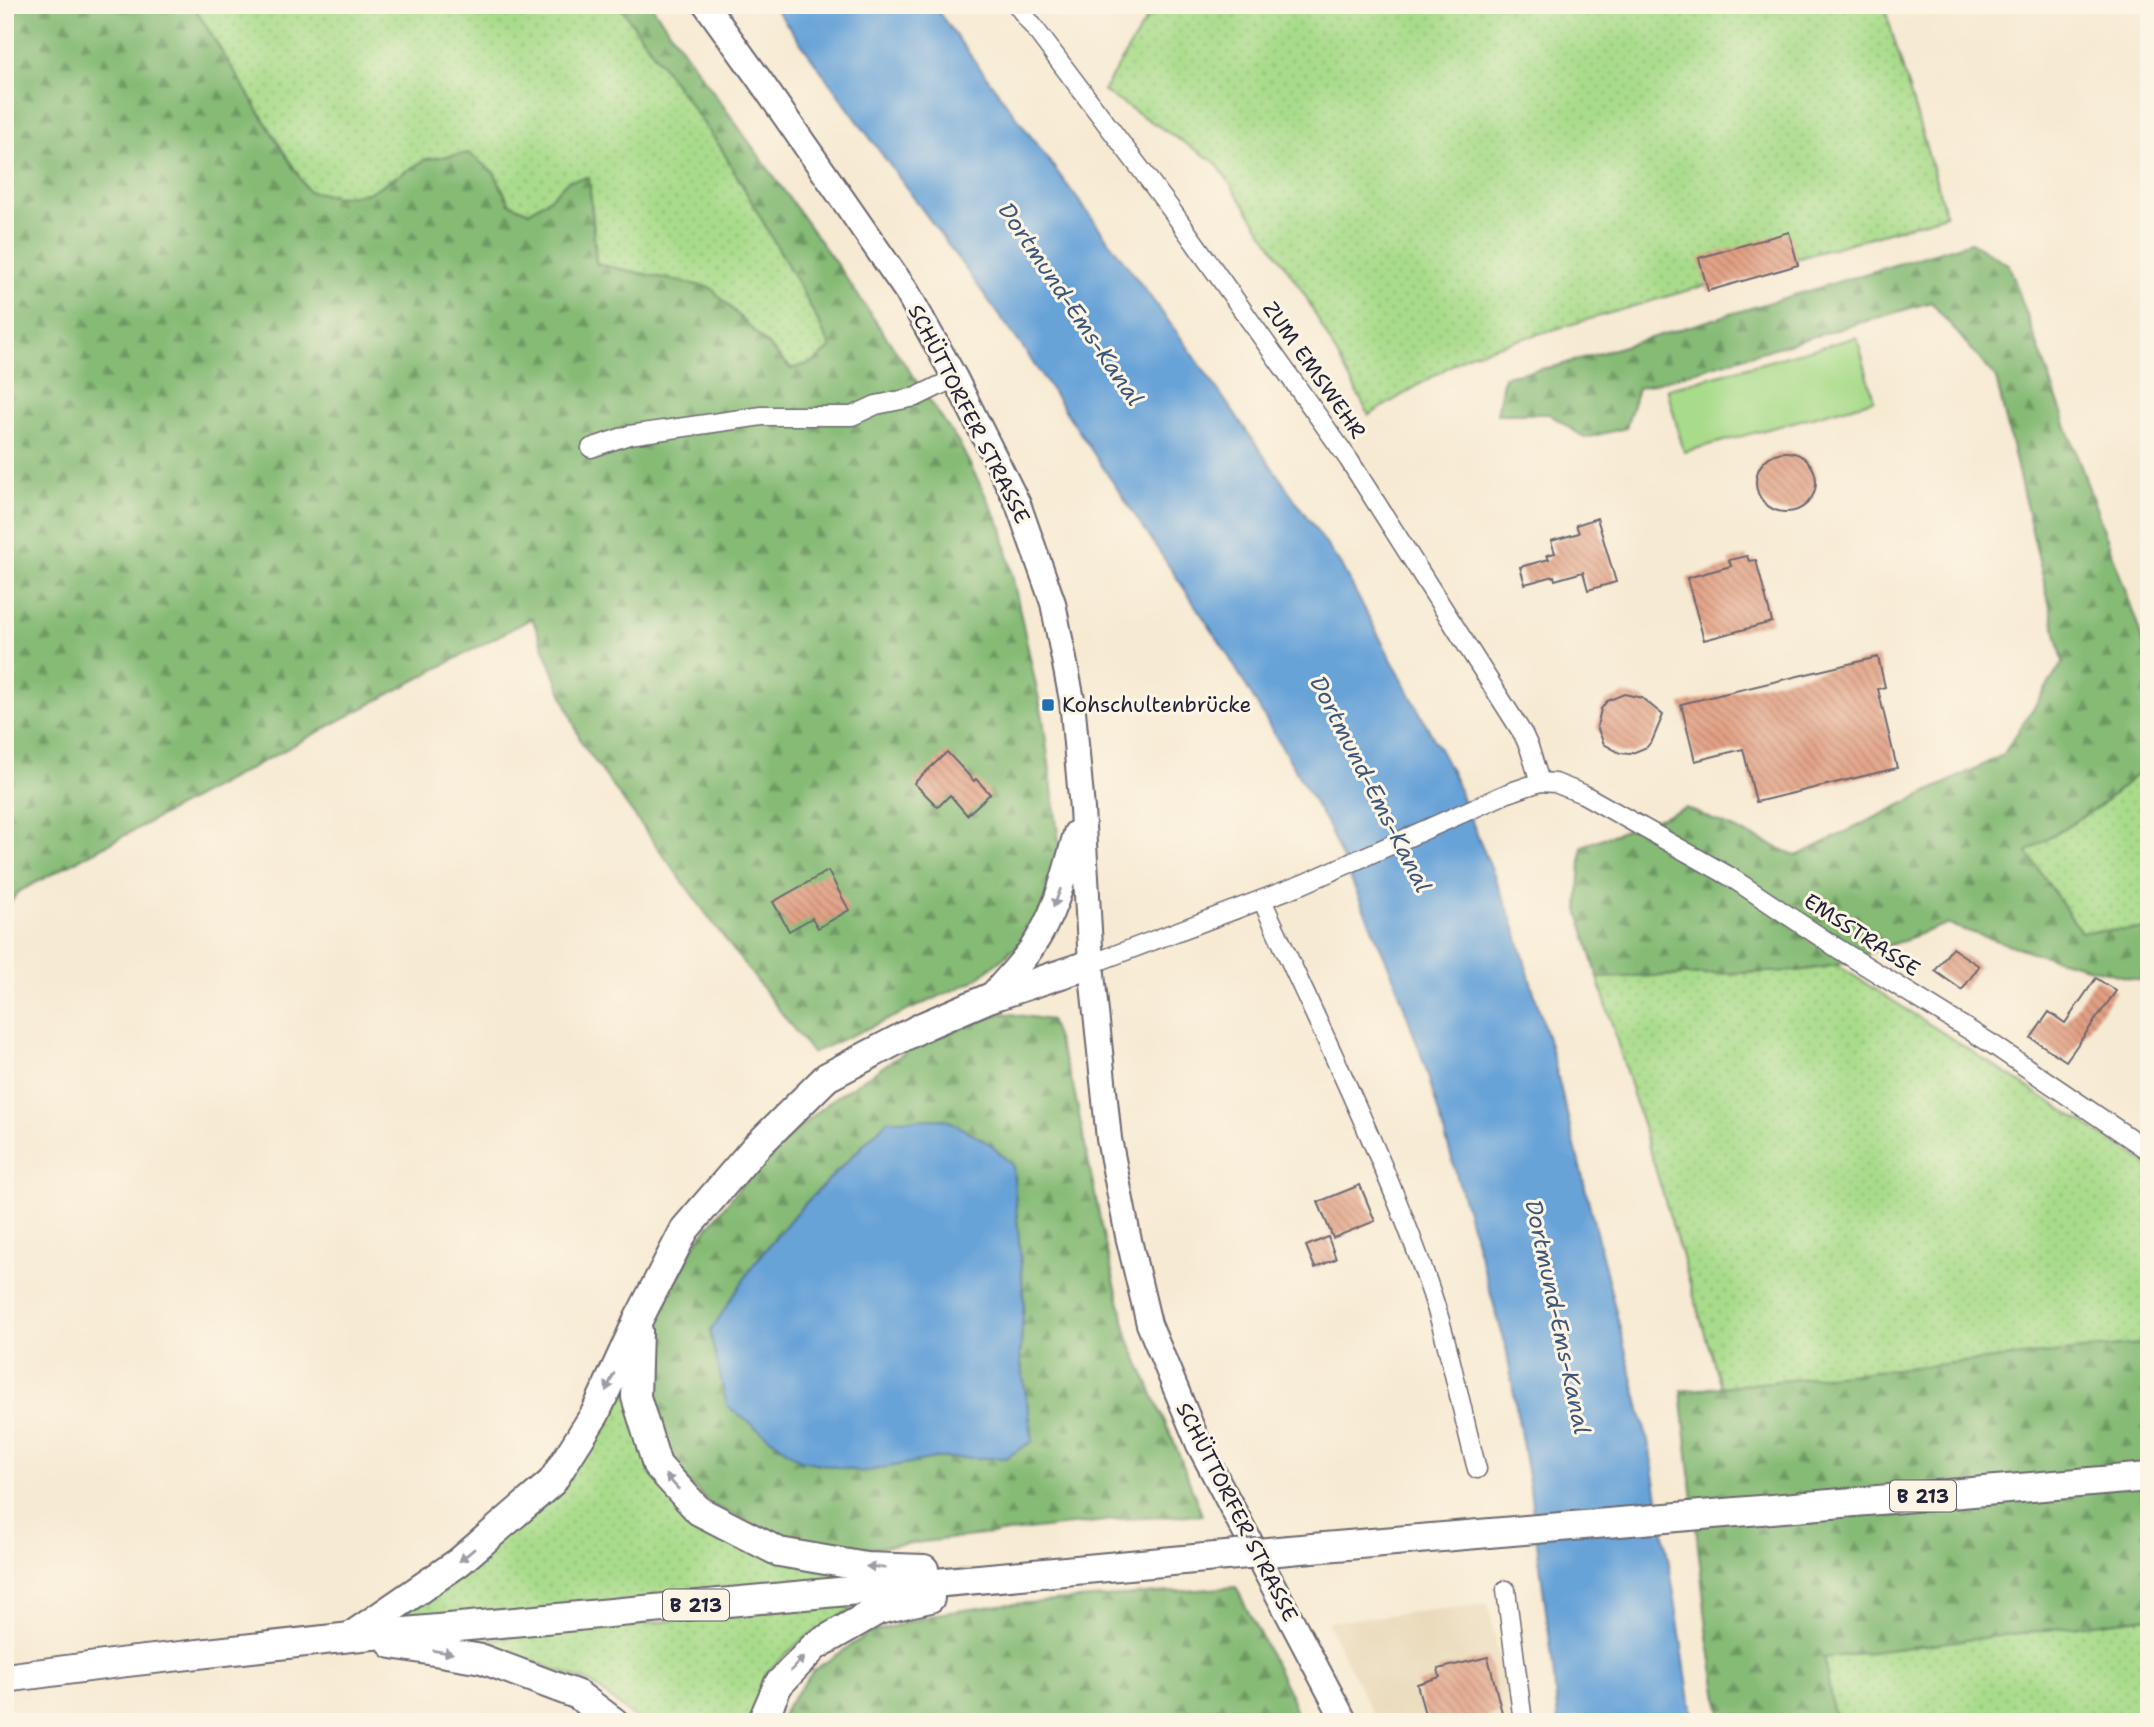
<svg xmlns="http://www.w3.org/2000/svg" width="2154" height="1727" font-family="'Shantell Sans',sans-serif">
	<defs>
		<pattern id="grass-dots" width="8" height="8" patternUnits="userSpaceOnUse" patternTransform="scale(1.75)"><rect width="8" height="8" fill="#a8db8a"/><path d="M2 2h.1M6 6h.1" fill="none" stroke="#90bc78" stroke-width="1.8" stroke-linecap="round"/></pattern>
		<pattern id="forest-firs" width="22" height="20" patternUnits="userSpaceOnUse" patternTransform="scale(1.75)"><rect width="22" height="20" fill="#86bb76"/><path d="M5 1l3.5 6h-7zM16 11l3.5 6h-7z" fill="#6d9862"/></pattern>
		<pattern id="building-back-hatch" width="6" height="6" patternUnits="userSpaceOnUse" patternTransform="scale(1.75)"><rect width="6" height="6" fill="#e2a084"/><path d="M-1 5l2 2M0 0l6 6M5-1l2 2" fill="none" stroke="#b7826d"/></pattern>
	</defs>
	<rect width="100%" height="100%" fill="#fcf5e5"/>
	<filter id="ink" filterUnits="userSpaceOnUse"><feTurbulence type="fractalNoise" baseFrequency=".0143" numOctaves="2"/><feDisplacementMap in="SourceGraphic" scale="14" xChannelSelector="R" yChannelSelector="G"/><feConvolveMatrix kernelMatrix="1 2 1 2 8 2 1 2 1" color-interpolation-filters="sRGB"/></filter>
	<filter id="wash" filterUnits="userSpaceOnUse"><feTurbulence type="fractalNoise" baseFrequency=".00686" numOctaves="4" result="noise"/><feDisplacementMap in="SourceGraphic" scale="28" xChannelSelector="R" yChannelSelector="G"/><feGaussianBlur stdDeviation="1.57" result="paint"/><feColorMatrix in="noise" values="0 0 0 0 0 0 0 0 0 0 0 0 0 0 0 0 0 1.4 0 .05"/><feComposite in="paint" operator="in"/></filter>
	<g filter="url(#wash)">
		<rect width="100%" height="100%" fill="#f7ead3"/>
		<polygon fill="#e9d9ba" points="1488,1604 1512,1722 1377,1722 1327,1622"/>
		<g fill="url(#grass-dots)" stroke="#657e62" stroke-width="2">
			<polygon points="193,5 619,5 721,148 800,287 832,347 814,362 792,369 711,288 596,264 593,217 588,177 568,181 549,199 529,212 509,203 495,174 427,159 368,193 338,197 308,191"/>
			<polygon points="1182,5 1884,5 1946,215 1470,354 1369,415 1305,295 1216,163 1103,91 1149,15"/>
			<polygon points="2144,768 2149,768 2149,929 2081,932 2026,852 2101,805"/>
			<polygon points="1837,965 2149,1165 2149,1344 1721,1387 1598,978 1797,971"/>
			<polygon points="638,1322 698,1512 866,1568 1040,1573 354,1636 553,1482"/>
			<polygon points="866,1601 803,1639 766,1673 751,1722 640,1722 591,1683 518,1656 462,1642"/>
			<polygon points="2149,1615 2149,1722 1835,1722 1823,1658"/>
		</g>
		<g fill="url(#forest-firs)" stroke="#546e58" stroke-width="2" fill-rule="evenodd">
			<polygon points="5,5 193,5 308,191 338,197 368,193 427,159 469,153 495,174 509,203 529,212 549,199 568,181 589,177 596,264 711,288 791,369 814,362 831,347 800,287 721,148 619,5 651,5 842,272 960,445 1002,528 1043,718 1061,857 1043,908 1018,947 972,982 812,1053 718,930 582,744 532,618 18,892 5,911"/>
			<polygon points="1971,242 2009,265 2136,620 2149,662 2149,725 2144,768 2101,805 2027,852 2081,932 2149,929 2149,983 2041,955 1946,924 1837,965 1797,971 1598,978 1578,910 1582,846 1686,808 1797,856 2003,755 2063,662 1996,378 1931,302 1638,388 1626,428 1585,438 1549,414 1497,414 1504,376 1557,366"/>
			<path d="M1003,1013L1050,1020L1073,1085L1105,1244L1129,1340L1178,1452L1202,1515L1122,1519L862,1549L790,1541L710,1504L669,1462L649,1406L652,1331L694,1245L762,1159L833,1099L920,1043ZM888,1120L1024,1302L1020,1356L1033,1441L1005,1458H935L754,1264L795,1214Z"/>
			<polygon points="2149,1343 2149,1617 1824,1658 1835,1722 1722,1722 1708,1637 1681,1391"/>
			<polygon points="1236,1587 1292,1699 1298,1722 780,1722 785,1709 814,1670 870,1633 936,1614 1000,1605"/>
		</g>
		<polygon fill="#a8db8a" stroke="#657e62" stroke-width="2" points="1857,337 1874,400 1684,452 1667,389"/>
		<g fill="#68a3d8" stroke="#45628a" stroke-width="2">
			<polygon points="773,5 933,5 1187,346 1342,567 1452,773 1513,922 1551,1049 1650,1450 1676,1606 1693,1722 1558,1722 1552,1657 1530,1489 1506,1347 1426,1069 1394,978 1327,824 1225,650 1024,349"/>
			<polygon points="946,1119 990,1144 1013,1166 1024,1302 1020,1356 1033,1441 1005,1458 935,1458 863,1472 800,1460 727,1406 710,1332 754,1264 795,1214 888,1120"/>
		</g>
		<g id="blocks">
			<g fill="url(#building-back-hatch)">
				<polygon points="1789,232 1798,265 1708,291 1699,258"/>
				<circle cx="1786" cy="482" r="30"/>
				<polygon points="1597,518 1616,582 1588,590 1583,572 1555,580 1554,576 1525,584 1520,567 1549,559 1547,555 1555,553 1551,541 1579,533 1576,525"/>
				<polygon points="1747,556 1749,561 1756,560 1772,622 1704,640 1687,578 1731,566 1729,560"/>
				<polygon points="1878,657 1885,687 1878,689 1897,768 1756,802 1743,749 1695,761 1681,704"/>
				<polygon points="1624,694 1642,698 1663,715 1653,739 1647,747 1630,754 1620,753 1604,744 1597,727 1601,709 1607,701"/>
				<polygon points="947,752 974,781 976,779 990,794 967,815 950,795 938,807 914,783"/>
				<polygon points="828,871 849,910 818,928 812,918 789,931 773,902"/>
				<polygon points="1952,948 1979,966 1962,990 1935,971"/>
				<polygon points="2096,978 2116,991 2066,1061 2031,1038 2049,1012 2065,1023"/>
				<polygon points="1360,1185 1375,1221 1333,1238 1318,1202"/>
				<polygon points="1328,1237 1336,1259 1315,1268 1306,1246"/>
				<polygon points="1488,1657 1502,1713 1486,1717 1487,1722 1427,1722 1417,1684 1440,1677 1438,1669"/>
			</g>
		</g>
	</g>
	<g filter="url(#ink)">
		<use href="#blocks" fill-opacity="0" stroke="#6d6870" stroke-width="2"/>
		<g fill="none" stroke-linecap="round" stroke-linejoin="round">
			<defs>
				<g id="street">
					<polyline points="1017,5 1170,208 1349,460 1523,734 1529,747 1540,782"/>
					<polyline points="591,448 629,435 762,416 852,416 876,405 916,397 955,378"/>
					<path d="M1262,900C1319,1026 1381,1150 1427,1280C1449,1341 1460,1406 1477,1469"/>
					<polyline points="1091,964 1303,884 1508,793 1540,782 1555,783 1583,794 1729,876 1837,948 1995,1046 2149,1151"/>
					<polyline points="1506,1590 1523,1722"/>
				</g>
				<g id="secondary">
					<polyline points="706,5 759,79 907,292 955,378 1018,504 1053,603 1072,700 1082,809 1091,964 1109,1139 1128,1236 1149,1324 1199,1445 1345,1722"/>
					<path d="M989,998C1003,982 1019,966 1031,949C1056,914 1065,873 1076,833"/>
				</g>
				<g id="primary">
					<polyline points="638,1331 636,1397 657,1465 699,1511 779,1552 866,1567 924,1569"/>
					<polyline points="1289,1550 2149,1477"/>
					<polyline points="353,1635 459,1562 552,1482 595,1414 638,1320 685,1229 754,1149 827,1077 924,1026 989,998 1091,964"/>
					<polyline points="392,1644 482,1659 578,1695 614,1722"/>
					<polyline points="5,1678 127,1662 351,1637 1205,1558"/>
					<polyline points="762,1722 778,1685 815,1646 878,1610 930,1598"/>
				</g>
			</defs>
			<use href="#street" stroke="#6d6870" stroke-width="21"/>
			<use href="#secondary" stroke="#6d6870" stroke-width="28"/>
			<use href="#primary" stroke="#6d6870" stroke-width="32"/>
			<use href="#street" stroke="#fff" stroke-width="18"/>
			<use href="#secondary" stroke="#fff" stroke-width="24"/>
			<use href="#primary" stroke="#fff" stroke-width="28"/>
			<defs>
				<polyline id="primary-bridge" points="1205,1558 1289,1550"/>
			</defs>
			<use href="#primary-bridge" stroke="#6d6870" stroke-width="32" stroke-linecap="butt"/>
			<use href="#primary-bridge" stroke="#fff" stroke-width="28"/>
		</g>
		<defs><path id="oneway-solid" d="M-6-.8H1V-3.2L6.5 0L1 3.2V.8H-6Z" transform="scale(1.75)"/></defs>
		<g fill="#9c9ca7">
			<use href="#oneway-solid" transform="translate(1057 898) rotate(111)"/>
			<use href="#oneway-solid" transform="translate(610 1382) rotate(115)"/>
			<use href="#oneway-solid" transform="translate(672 1482) rotate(-132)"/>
			<use href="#oneway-solid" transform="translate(467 1555) rotate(140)"/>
			<use href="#oneway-solid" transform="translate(876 1567) rotate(-177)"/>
			<use href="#oneway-solid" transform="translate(443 1652) rotate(9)"/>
			<use href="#oneway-solid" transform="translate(797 1664) rotate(-47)"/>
		</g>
	</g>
	<rect fill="#1f6fb2" stroke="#fcf5e5" stroke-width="2.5" x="1041" y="698" width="14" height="14" rx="3.5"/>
	<g text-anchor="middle" stroke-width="6" stroke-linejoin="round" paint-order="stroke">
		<g fill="#fcf5e5" stroke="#63616e" stroke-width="2">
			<rect x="1890" y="1480.5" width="66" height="31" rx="5"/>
			<rect x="663" y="1589.5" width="66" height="31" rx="5"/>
		</g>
		<g font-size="19" font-weight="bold" fill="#22223b">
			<text x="1923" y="1503">B 213</text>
			<text x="696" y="1612">B 213</text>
		</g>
		<g font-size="21" fill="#22223b" stroke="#fcf5e5">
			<text transform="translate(1314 370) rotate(55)" y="7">ZUM EMSWEHR</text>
			<text transform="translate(969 414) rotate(63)" y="7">SCHÜTTORFER STRASSE</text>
			<text transform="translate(1862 935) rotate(33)" y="7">EMSSTRASSE</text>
			<text transform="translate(1237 1512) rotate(63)" y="7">SCHÜTTORFER STRASSE</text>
		</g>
		<g font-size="21" fill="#22223b" stroke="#fcf5e5" text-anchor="start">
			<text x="1062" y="712">Kohschultenbrücke</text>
		</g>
		<g font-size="23" font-style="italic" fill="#3e567a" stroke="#fcf5e5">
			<text transform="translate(1071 304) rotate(56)" y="8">Dortmund-Ems-Kanal</text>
			<text transform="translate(1371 784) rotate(63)" y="8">Dortmund-Ems-Kanal</text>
			<text transform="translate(1558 1317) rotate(78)" y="8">Dortmund-Ems-Kanal</text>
		</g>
	</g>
	<rect width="2154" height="1727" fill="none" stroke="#fcf5e5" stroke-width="28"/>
</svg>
